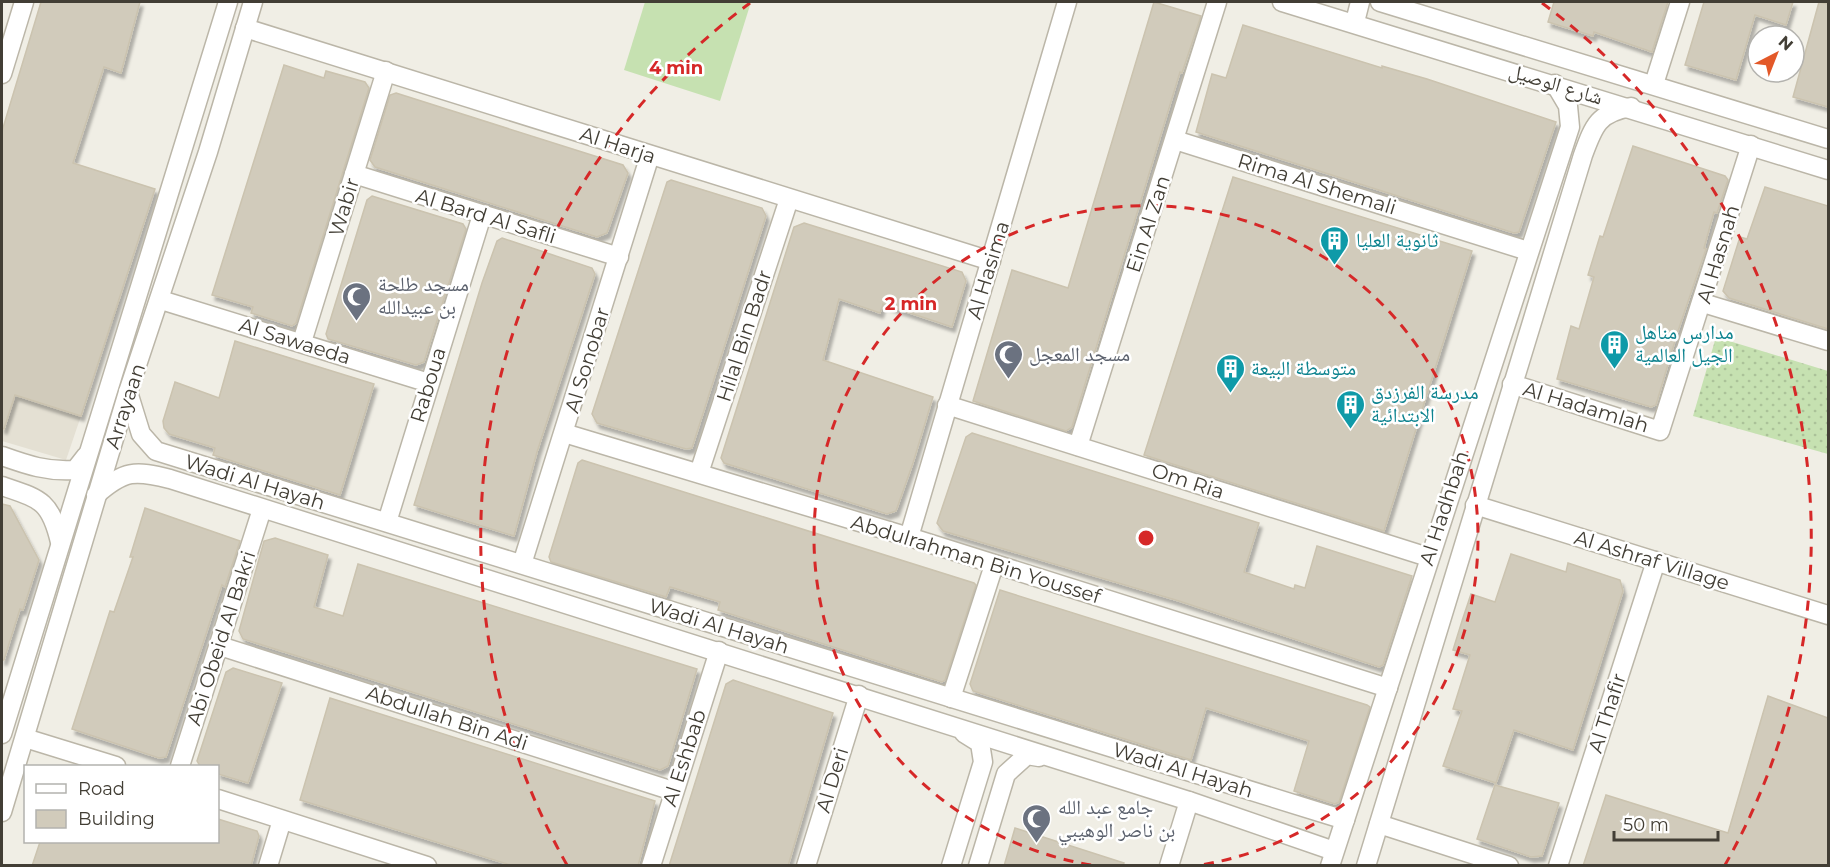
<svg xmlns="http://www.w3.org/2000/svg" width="1830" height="867" font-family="Montserrat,'Noto Naskh Arabic',sans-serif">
	<defs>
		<pattern id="grass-dots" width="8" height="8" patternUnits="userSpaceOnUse" patternTransform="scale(1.5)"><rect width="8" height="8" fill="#c6e1b1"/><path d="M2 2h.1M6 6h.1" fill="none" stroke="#abc299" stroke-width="1.8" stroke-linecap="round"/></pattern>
		<filter id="shadow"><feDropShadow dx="3" dy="5" stdDeviation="1.5" flood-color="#0004"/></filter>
	</defs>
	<rect width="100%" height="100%" fill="#f0eee5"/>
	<polygon fill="#e4e0d3" points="2,262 120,301 66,460 2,441"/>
	<polygon fill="url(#grass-dots)" points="1716,337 1828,371 1828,454 1693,416"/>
	<polygon fill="#c6e1b1" points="645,2 751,2 720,101 624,70"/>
	<g fill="#d1cbbb" stroke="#cbc3af" stroke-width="1.5" filter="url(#shadow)">
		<polygon points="41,2 140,2 121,73 104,67 73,163 155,189 81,416 15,395 4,429 2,428 2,131"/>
		<polygon points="1154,2 1201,16 1182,73 1180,72 1072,427 1066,431 973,401 1012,270 1068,288"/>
		<polygon points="1554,2 1668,2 1652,52 1594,32 1593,36 1548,22"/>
		<polygon points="1704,2 1793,2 1786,25 1755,15 1736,80 1685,65"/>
		<polygon points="1819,2 1828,4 1828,107 1793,97"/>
		<polygon points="1243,25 1382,68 1382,66 1427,79 1556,122 1519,232 1514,233 1196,132 1212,74 1226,78"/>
		<polygon points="284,65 324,78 326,71 365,82 369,88 296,323 292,326 251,313 253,307 212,295"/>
		<polygon points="396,93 623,165 628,173 607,233 597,237 375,167 370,160 390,95"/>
		<polygon points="1633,146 1725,176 1728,180 1717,213 1714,212 1704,248 1706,249 1677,334 1656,405 1651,407 1557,379 1571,326 1579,329 1594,277 1588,275 1600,236 1603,237"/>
		<polygon points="1233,177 1472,251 1384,531 1144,455"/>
		<polygon points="671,180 762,208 766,216 692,448 686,449 597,423 592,414 667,182"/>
		<polygon points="1765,187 1828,206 1828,329 1729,298 1723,291 1740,237 1747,239"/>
		<polygon points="372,196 463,224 466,229 424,362 416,365 328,339 326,334 367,200"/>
		<polygon points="804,223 962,272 966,281 952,327 883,304 880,313 839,299 823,360 933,397 913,463 896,511 887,514 724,463 721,458 794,227"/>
		<polygon points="502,238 592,268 595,274 537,452 514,536 414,505 482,283 497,241"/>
		<polygon points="235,341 374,384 340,495 213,455 215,448 169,434 164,428 163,421 175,382 219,398"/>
		<polygon points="972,433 1259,523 1244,572 1294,589 1295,585 1305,588 1317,546 1412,576 1383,665 1379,667 1179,601 943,531 937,523 966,437"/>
		<polygon points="582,460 974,583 976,585 945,680 942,682 718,610 720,602 670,587 666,597 551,562 549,557 578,463"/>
		<polygon points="2,504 10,506 39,560 23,610 20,609 4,660 2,660"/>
		<polygon points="145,508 240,541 225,587 222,585 166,757 159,758 72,729 110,611 114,612 133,557 130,557"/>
		<polygon points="275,538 328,555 314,607 343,616 358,564 697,669 668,766 660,770 243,639 239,631 264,541"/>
		<polygon points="1511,554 1566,572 1568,563 1620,580 1623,591 1573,750 1514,730 1496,783 1443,766 1462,711 1453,709 1470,655 1453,650 1462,621 1471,594 1495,602"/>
		<polygon points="1000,590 1367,705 1370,707 1339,802 1335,804 1294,791 1309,741 1206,708 1191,760 973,691 970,684"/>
		<polygon points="233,668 282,683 248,783 218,774 218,766 200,766 197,761 226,672"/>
		<polygon points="733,680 833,713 788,866 669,866 726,684"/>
		<polygon points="1768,696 1828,718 1828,866 1583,866 1606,795 1728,833"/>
		<polygon points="330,698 655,801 638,866 514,866 300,800"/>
		<polygon points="1495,785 1559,803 1542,856 1531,857 1477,839"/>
		<polygon points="218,819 257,831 259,836 251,866 32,866 40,842 218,842"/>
		<polygon points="1015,828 1124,863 1123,866 1004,866"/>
	</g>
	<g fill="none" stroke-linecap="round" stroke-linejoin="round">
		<defs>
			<g id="minor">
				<polyline points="1282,2 1828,170"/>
				<polyline points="1380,2 1828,139"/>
				<polyline points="1355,22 1360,2"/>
				<polyline points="245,28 991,261"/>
				<polyline points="2,74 24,2"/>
				<polyline points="1654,84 1680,2"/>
				<polyline points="1175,140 1528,251"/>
				<polyline points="354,174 619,257"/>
				<polyline points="161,300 429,383"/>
				<polyline points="1703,303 1828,341"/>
				<polyline points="302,342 386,71"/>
				<polyline points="1512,384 1660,431 1751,145"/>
				<polyline points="128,392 141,434 156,451 1345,820"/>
				<polyline points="947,405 1428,557"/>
				<polyline points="564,433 909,537 1388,688"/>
				<polyline points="1078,446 1217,2"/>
				<path d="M2,456C27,465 48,472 75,470L86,456"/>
				<polyline points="699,473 789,199"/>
				<path d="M2,486C40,499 50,500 60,542"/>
				<path d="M96,495C124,470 135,470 170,479L1189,801L1334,851"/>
				<polyline points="1475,505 1828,615"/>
				<polyline points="387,522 482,215"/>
				<polyline points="909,537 1067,2"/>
				<polyline points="522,564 650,155"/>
				<polyline points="220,646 673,791"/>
				<polyline points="951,698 994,565"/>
				<polyline points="2,734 228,2"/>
				<polyline points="25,738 116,766"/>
				<polyline points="180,766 262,509"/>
				<polyline points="218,799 427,866"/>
				<polyline points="2,812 128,392 208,152 253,2"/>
				<polyline points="1379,824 1509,866"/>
				<polyline points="268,866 282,820"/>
				<polyline points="651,866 719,651"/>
				<polyline points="806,866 859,695"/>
				<polyline points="951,866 983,762 980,743 964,733"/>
				<polyline points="978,866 1006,774 1027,755 1039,757"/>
				<polyline points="1169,866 1189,801"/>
				<polyline points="1330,866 1570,127 1568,106 1555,84"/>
				<path d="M1366,866L1583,155C1594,125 1598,113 1631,107"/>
				<polyline points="1558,866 1656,561"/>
			</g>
		</defs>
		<use href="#minor" stroke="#bbb6a8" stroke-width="21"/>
		<use href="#minor" stroke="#fff" stroke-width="18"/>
	</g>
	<g fill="none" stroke="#d62828" stroke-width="3" stroke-dasharray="10 8">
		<path d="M1091 865A332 332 0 1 1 1201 865"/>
		<path d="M567 865A665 665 0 0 1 750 3M1542 3A665 665 0 0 1 1725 865"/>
	</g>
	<defs>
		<symbol id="building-pin" viewBox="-11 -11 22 30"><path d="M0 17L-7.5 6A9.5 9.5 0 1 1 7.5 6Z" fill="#0f9aa8" stroke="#fff"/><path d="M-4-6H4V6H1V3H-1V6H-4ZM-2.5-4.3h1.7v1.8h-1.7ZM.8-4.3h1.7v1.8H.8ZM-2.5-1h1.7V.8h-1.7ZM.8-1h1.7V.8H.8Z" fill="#fff"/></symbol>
		<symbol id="mosque-pin" viewBox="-11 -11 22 30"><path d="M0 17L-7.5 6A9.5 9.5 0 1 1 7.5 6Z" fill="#6b7280" stroke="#fff"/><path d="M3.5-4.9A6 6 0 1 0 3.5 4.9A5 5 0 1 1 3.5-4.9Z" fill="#fff"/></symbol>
	</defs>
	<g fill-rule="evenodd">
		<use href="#building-pin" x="1318" y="224" width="33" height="45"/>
		<use href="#mosque-pin" x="340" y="280" width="33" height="45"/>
		<use href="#building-pin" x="1598" y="328" width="33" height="45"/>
		<use href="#mosque-pin" x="992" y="338" width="33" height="45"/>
		<use href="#building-pin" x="1214" y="352" width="33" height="45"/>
		<use href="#building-pin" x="1334" y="388" width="33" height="45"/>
		<use href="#mosque-pin" x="1020" y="802" width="33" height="45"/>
	</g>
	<g text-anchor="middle" stroke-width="5" stroke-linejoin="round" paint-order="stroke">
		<g font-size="20" fill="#423e35" stroke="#fff">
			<text transform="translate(1556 84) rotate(17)" y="7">شارع الوصيل</text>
			<text transform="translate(618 145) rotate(18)" y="7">Al Harja</text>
			<text transform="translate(1317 184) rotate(17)" y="7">Rima Al Shemali</text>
			<text transform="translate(344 207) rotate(-73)" y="7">Wabir</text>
			<text transform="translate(486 216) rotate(17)" y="7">Al Bard Al Safli</text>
			<text transform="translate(1148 224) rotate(-72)" y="7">Ein Al Zan</text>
			<text transform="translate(1718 254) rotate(-73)" y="7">Al Hasnah</text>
			<text transform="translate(988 270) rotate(-73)" y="7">Al Hasima</text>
			<text transform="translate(744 336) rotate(-72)" y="7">Hilal Bin Badr</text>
			<text transform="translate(295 341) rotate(17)" y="7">Al Sawaeda</text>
			<text transform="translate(587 360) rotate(-73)" y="7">Al Sonobar</text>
			<text transform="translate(428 385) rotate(-73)" y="7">Raboua</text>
			<text transform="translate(125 406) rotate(-72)" y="7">Arrayaan</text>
			<text transform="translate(1586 407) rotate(17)" y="7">Al Hadamlah</text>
			<text transform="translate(1188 481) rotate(18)" y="7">Om Ria</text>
			<text transform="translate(255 482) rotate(17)" y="7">Wadi Al Hayah</text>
			<text transform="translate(1444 508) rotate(-72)" y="7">Al Hadhbah</text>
			<text transform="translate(976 559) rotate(17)" y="7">Abdulrahman Bin Youssef</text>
			<text transform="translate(1652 560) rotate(17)" y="7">Al Ashraf Village</text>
			<text transform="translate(719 626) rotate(17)" y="7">Wadi Al Hayah</text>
			<text transform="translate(221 638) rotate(-72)" y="7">Abi Obeid Al Bakri</text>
			<text transform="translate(1607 713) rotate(-72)" y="7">Al Thafir</text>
			<text transform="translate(447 718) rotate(18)" y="7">Abdullah Bin Adi</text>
			<text transform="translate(684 758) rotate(-72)" y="7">Al Eshbab</text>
			<text transform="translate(1183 770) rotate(17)" y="7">Wadi Al Hayah</text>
			<text transform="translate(832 780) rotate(-73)" y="7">Al Deri</text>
		</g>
		<g font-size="20" fill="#0d838f" stroke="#fff" text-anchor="start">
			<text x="1356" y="247">ثانوية العليا</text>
			<text x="1635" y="339">مدارس مناهل<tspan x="1635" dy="23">الجيل العالمية</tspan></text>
			<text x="1251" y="375">متوسطة البيعة</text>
			<text x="1371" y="399">مدرسة الفرزدق<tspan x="1371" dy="23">الابتدائية</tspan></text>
		</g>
		<g font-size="20" fill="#5b616d" stroke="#fff" text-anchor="start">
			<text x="378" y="291">مسجد طلحة<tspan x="378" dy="23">بن عبيدالله</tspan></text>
			<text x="1029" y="361">مسجد المعجل</text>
			<text x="1058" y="814">جامع عبد الله<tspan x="1058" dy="23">بن ناصر الوهيبي</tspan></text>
		</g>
	</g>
	<circle cx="1146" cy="538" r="9" fill="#d62828" stroke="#fff" stroke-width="3"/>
	<g font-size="18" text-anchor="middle" font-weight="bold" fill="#d62828" stroke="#fff" stroke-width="5" stroke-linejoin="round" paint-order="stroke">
		<text x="676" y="74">4 min</text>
		<text x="911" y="310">2 min</text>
	</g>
	<rect width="1830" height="867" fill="none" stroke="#423e35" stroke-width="6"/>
	<rect x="24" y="765" width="195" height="78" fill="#ffffff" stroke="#b3b2ae" stroke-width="1.5"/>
	<rect x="36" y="784" width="30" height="9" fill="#ffffff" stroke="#b3b2ae" stroke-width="1.5"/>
	<text x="78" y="795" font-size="18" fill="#423e35">Road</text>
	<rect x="36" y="810" width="30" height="18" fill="#d1cbbb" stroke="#b3b2ae" stroke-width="1.5"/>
	<text x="78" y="825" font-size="18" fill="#423e35">Building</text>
	<g transform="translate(1776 54) rotate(42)"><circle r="28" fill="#ffffff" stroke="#b3b2ae" stroke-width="1.5"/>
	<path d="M0-4.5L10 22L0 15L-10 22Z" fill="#e35929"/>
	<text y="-9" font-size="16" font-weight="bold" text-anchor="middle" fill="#423e35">N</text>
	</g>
	<path d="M1614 831v9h104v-9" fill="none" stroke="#423e35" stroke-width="3"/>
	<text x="1623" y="831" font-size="18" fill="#423e35" stroke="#ffffff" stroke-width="4.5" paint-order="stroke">50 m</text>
</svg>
